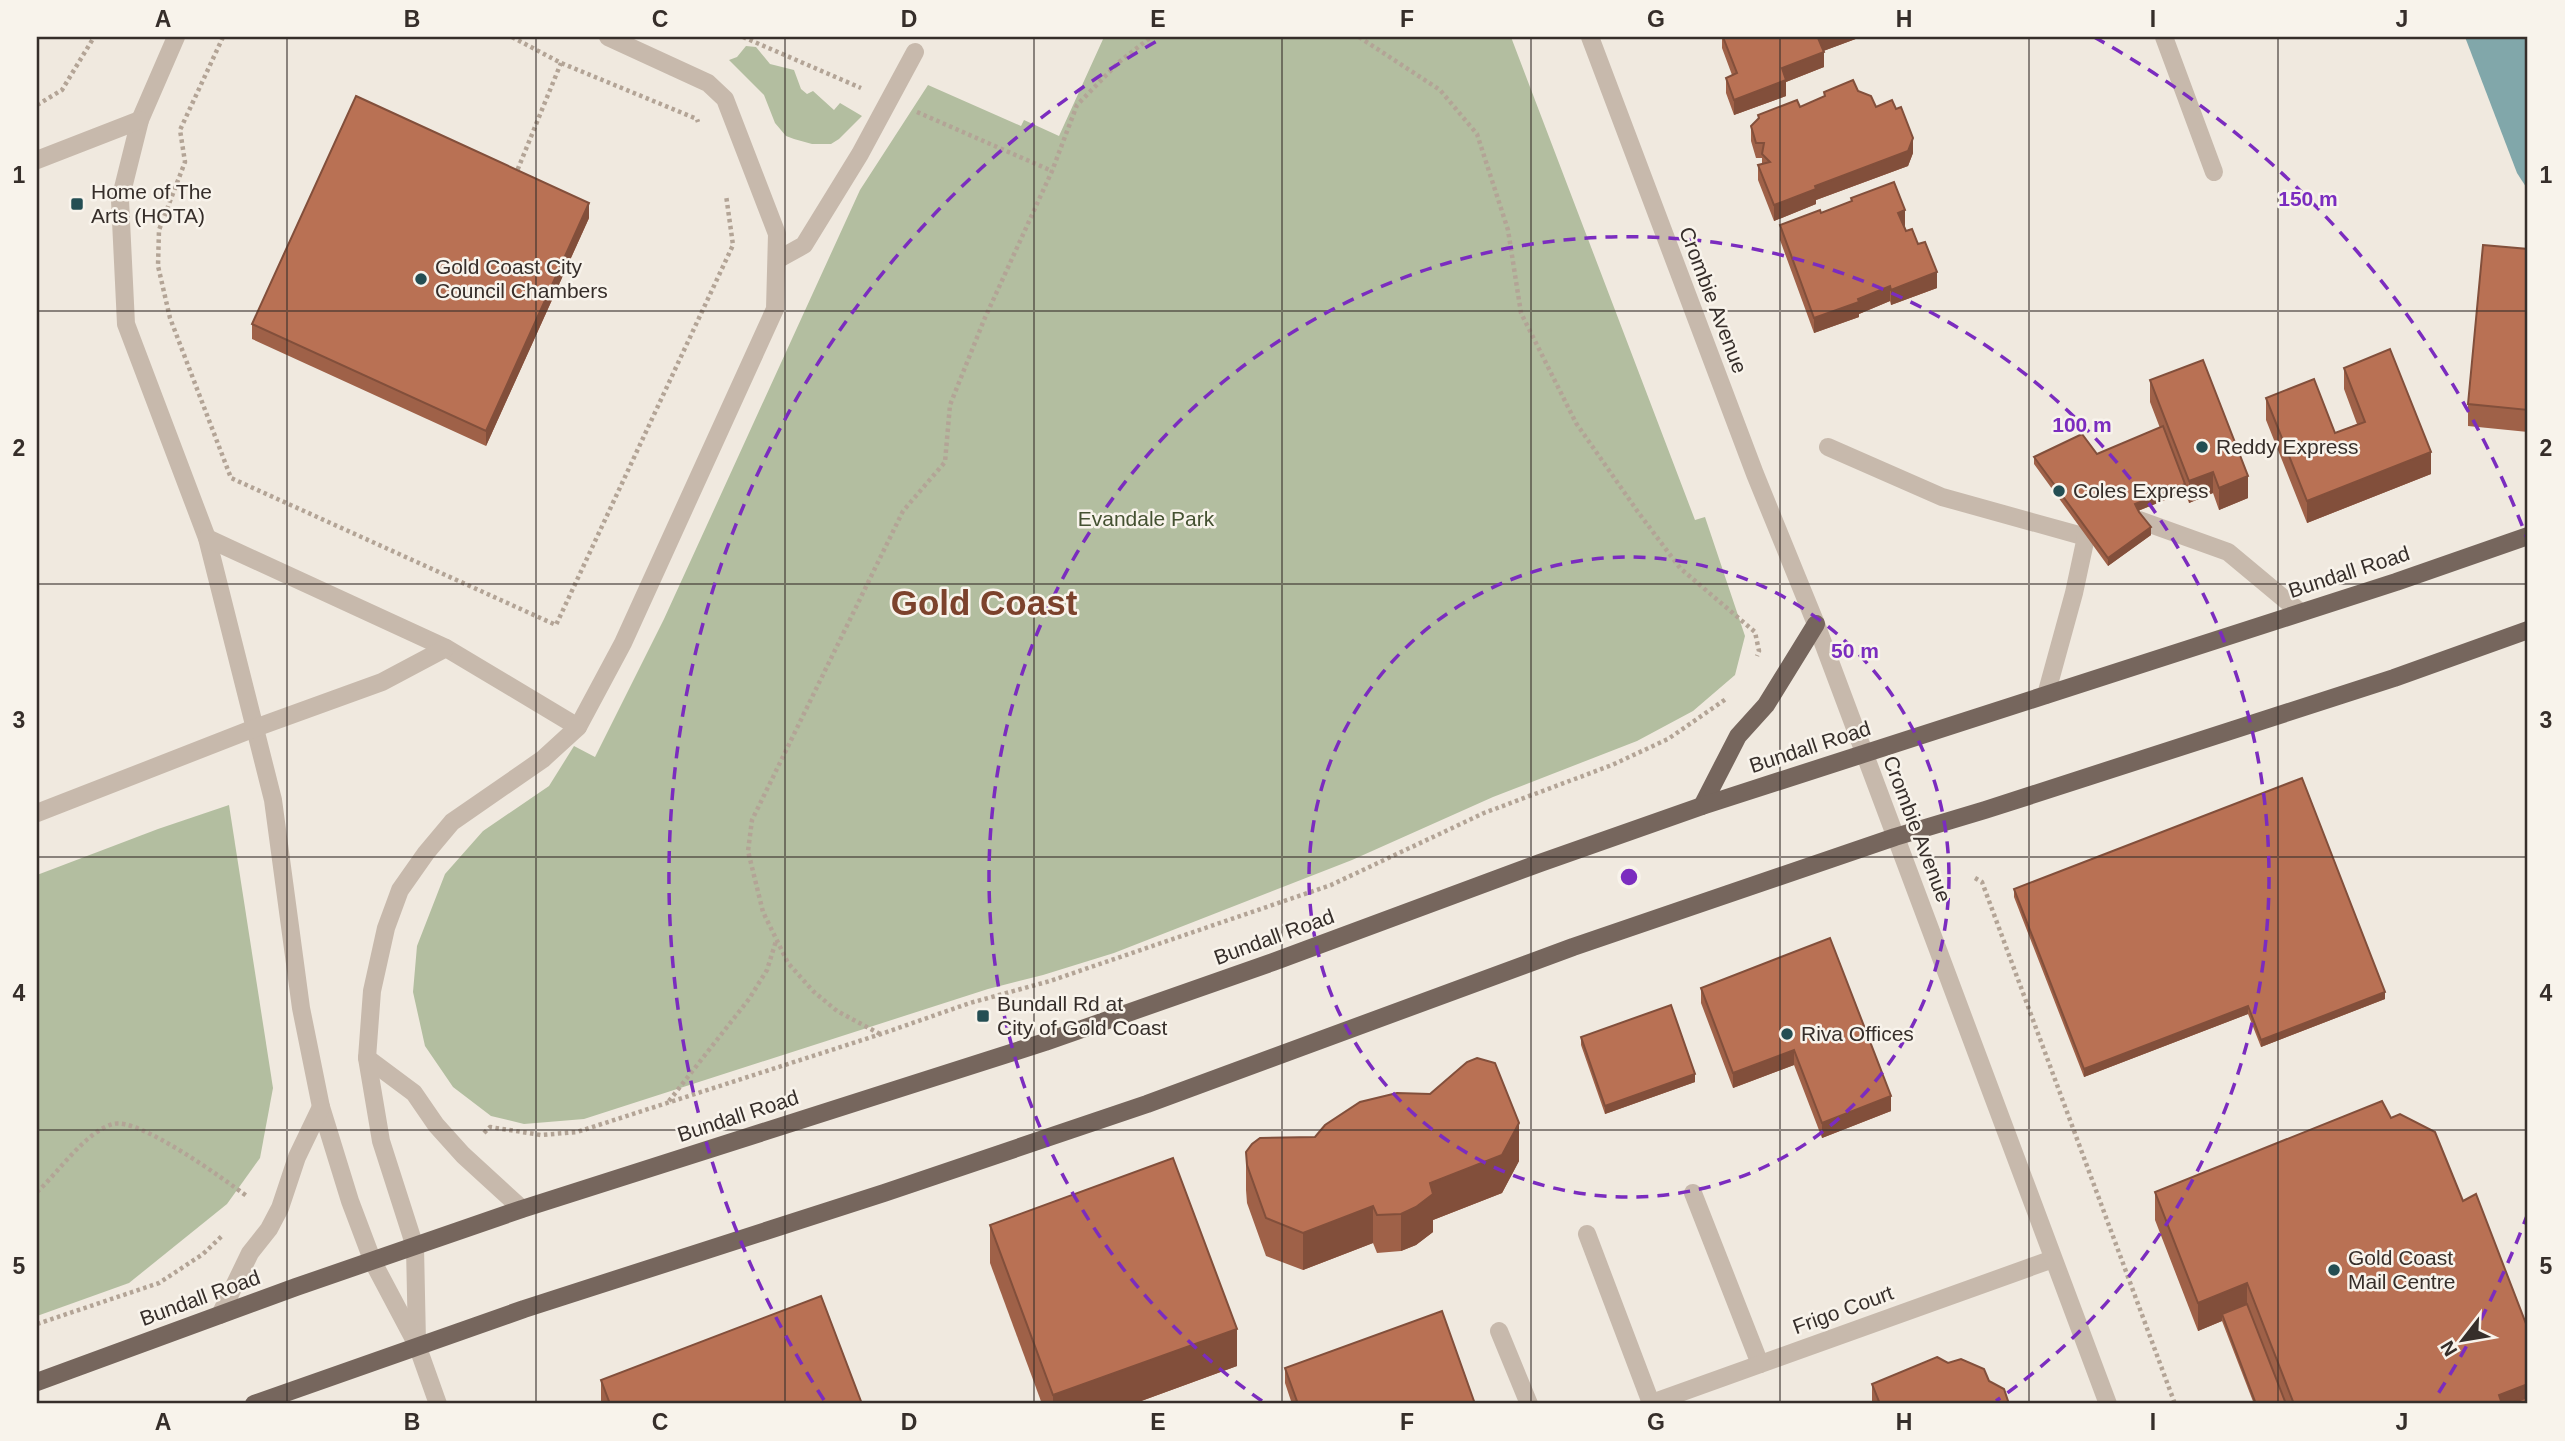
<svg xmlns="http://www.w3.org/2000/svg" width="2565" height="1441" font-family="Helvetica,sans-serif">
	<rect width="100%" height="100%" fill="#f0e9df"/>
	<g fill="#b3bea0">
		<polygon points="1104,37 1511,37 1695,520 1705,517 1745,636 1735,675 1693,711 1637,741 1493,797 1352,860 1114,953 1043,975 988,989 584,1119 524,1124 491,1116 453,1087 425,1046 413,992 417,946 445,874 483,831 549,786 574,746 595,757 664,619 860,190 928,85 1021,126 1024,120 1059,136"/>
		<polygon points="746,46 756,47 770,64 794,70 801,89 807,94 813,91 834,110 840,103 862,116 839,139 831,144 812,144 794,139 786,136 775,123 764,95 729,60 737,57"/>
		<polygon points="229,805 273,1088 260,1158 227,1204 129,1283 37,1316 37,875 158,829"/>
	</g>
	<polygon fill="#81a7aa" points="2465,37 2528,37 2528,190 2517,173"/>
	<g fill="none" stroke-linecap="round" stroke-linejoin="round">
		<g stroke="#b3a496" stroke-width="4.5" stroke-dasharray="3.5 3.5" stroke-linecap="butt">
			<polyline points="223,37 180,130 185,162 159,230 158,266 170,318 231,478 556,625 733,245 726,195"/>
			<polyline points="512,37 561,63 697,119 698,122"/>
			<polyline points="743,37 861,88"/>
			<polyline points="1359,37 1440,90 1477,134 1508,230 1521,313 1576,423 1638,512 1680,568 1755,632 1759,651 1757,656"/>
			<polyline points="37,105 62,90 94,37"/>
			<polyline points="917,112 1052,171"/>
			<polyline points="515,176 561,63"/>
			<polyline points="1975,878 1982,882 2175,1404"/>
			<polyline points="880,1034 837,1011 813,991 788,963 763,912 748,851 752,820 903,511 945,462 950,405 984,320 1052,171 1077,105 1119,62 1151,37"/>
			<polyline points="669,1101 749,999 767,970 776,941"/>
			<polyline points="484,1133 490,1127 541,1135 577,1132 881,1034 970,1003 1050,981 1331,885 1484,813 1612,765 1668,739 1726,699"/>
			<path d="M37,1192C58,1173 85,1132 113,1124C139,1117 225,1180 248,1197"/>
			<polyline points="37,1324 159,1283 203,1254 223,1235"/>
		</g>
		<g stroke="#c7b9ac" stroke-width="18">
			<polyline points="176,37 140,120 120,200 126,324 207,538 273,800 301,1008 321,1107 350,1201 373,1262"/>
			<polyline points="37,160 140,120"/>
			<polyline points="777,260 804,245 860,154 915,52"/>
			<polyline points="1828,447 1942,497 2086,537 2139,520 2228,552 2300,612"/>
			<polyline points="207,538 446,648 578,727"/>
			<polyline points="2046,695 2074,593 2086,537"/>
			<polyline points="37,813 255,728 382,682 446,648"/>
			<polyline points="367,1058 414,1093 436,1125 463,1155 522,1209"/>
			<polyline points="1693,1193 1760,1364"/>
			<polyline points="1587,1234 1651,1403"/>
			<polyline points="415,1247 381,1141 367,1058 372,991 386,928 400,890 426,853 452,822 543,759 578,727 623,643 775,309 777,234 725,99 708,83 608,37"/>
			<polyline points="220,1315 250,1253 269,1229 280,1208 297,1157 321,1107"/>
			<polyline points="1499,1331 1529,1404"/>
		</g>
		<g stroke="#c7b9ac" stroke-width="18">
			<polyline points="2164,37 2214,172"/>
			<polyline points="415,1247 417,1342"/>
			<polyline points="373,1262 417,1345 438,1404"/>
			<polyline points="1649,1404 2053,1259"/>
		</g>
		<polyline stroke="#c7b9ac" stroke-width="18" points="1590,37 1755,474 1816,624 2108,1404"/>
		<g stroke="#76665d" stroke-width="18">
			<polyline points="1702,806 1738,736 1766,705 1816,624"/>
			<polyline points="37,1382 296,1287 522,1209 1045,1042 1273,962 1540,863 1702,806 2396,582 2528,536"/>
			<polyline points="254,1404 524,1309 884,1193 1147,1104 1573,947 1895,837 1985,810 2394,678 2528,630"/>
		</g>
	</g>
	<g fill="#9f6148">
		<polygon points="1722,37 1861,37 1823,51 1824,67 1786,82 1786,96 1734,115 1726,93 1726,78 1732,75 1722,48"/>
		<polygon points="1858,91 1876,107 1913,153 1908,166 1816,200 1816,204 1774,221 1758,180 1758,165 1762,164 1762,158 1756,158 1751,141 1751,126 1758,119 1758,115 1800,107 1824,97 1824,92"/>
		<polygon points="1851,198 1905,226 1904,226 1937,288 1891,305 1890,301 1859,314 1859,317 1814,333 1780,240 1780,225 1821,213 1851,201"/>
		<polygon points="589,218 486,446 252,339 252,324"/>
		<polygon points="2528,249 2528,432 2468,426 2468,404"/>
		<polygon points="2344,368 2431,474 2307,523 2266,420 2266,398 2335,433 2357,424 2344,389"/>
		<polygon points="2150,380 2248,498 2219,510 2213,493 2189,503 2185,492 2138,511 2151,535 2108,566 2034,464 2034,457 2097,454 2160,428 2150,402"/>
		<polygon points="2014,889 2385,999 2261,1047 2248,1014 2084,1077 2014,897"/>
		<polygon points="1701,988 1891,1111 1822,1138 1794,1065 1733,1088 1701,1003"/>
		<polygon points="1581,1037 1695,1082 1605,1114 1581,1045"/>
		<polygon points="1315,1137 1519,1161 1502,1193 1433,1220 1433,1232 1416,1245 1401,1251 1377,1253 1373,1243 1303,1270 1266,1256 1247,1203 1246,1190 1246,1152"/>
		<polygon points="2155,1192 2528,1404 2254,1404 2222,1321 2198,1331 2155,1220"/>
		<polygon points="990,1225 1237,1366 1133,1404 1042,1404 990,1263"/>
		<polygon points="1948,1363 1989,1381 2009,1404 1872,1404 1872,1384"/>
		<polygon points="1285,1368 1475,1404 1292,1404 1285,1383"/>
		<polygon points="601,1380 862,1404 601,1404"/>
	</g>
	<g fill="#824f3b">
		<polygon points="1820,37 1861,37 1818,53 1818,38"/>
		<polygon points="1824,52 1824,67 1786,82 1786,96 1734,115 1734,100 1782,68"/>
		<polygon points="1913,138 1913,153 1908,166 1816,200 1816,204 1774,221 1774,205"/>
		<polygon points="589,203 589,218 486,446 486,431"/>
		<polygon points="1905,210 1905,226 1898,228 1898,213"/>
		<polygon points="1937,272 1937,288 1891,305 1891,290"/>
		<polygon points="1890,286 1890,301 1859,314 1859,317 1814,333 1814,318"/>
		<polygon points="2431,452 2431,474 2307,523 2307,501"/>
		<polygon points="2213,472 2213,493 2189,503 2189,481"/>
		<polygon points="2248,476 2248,498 2219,510 2219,488"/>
		<polygon points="2185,484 2185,492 2135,512 2135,504"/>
		<polygon points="2151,527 2151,535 2108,566 2108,558"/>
		<polygon points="2385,992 2385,999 2261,1047 2261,1040"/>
		<polygon points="2248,1006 2248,1014 2084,1077 2084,1069"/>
		<polygon points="1794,1050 1794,1065 1733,1088 1733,1073"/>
		<polygon points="1695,1074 1695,1082 1605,1114 1605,1106"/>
		<polygon points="1891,1096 1891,1111 1822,1138 1822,1123"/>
		<polygon points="1519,1123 1519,1161 1502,1193 1433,1220 1433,1232 1416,1245 1401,1251 1401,1214 1430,1183"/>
		<polygon points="1373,1206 1373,1243 1303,1270 1303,1233"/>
		<polygon points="2247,1283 2247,1311 2222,1314 2222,1321 2198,1331 2198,1303"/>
		<polygon points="1237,1329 1237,1366 1133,1404 1053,1404 1053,1395"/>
		<polygon points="2528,1384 2528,1404 2499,1404 2499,1395"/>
	</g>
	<g fill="#b97154" stroke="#824f3b" stroke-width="2">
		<polygon points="1723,37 1820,37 1818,38 1824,52 1782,68 1786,80 1734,100 1726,78 1737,73"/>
		<polygon points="1853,80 1858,91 1871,96 1876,107 1892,100 1896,109 1901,107 1913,138 1908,151 1815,186 1816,189 1774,205 1758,165 1770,162 1762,154 1764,143 1756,143 1751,126 1759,118 1758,115 1797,100 1800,107 1825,96 1824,92"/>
		<polygon points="356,96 589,203 486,431 252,324"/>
		<polygon points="1894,182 1905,210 1898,213 1906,231 1912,229 1918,244 1925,242 1937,272 1891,290 1890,286 1858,299 1859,302 1814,318 1780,225 1820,210 1821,213 1852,201 1851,198"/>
		<polygon points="2483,245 2528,249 2528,410 2468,404"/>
		<polygon points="2390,349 2431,452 2307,501 2266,398 2314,379 2335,433 2365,422 2344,368"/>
		<polygon points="2203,360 2248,476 2219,488 2213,472 2189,481 2150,380"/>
		<polygon points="2163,426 2185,484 2135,504 2139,512 2151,527 2108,558 2034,457 2082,434 2097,454"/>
		<polygon points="2302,778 2385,992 2261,1040 2248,1006 2084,1069 2014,889"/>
		<polygon points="1830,938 1891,1096 1822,1123 1794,1050 1733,1073 1701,988"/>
		<polygon points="1671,1005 1695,1074 1605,1106 1581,1037"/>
		<polygon points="1477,1058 1495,1063 1519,1123 1502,1155 1430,1183 1433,1194 1416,1207 1401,1214 1377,1215 1373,1206 1303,1233 1266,1218 1247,1165 1246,1152 1252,1144 1260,1138 1315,1137 1325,1125 1360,1102 1397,1093 1430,1094 1467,1062"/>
		<polygon points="2382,1101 2391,1118 2400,1114 2435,1132 2463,1201 2476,1194 2528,1329 2528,1384 2499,1395 2502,1404 2294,1404 2247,1283 2198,1303 2155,1192"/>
		<polygon points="1173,1158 1237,1329 1053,1395 990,1225"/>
		<polygon points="821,1296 862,1404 610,1404 601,1380"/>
		<polygon points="2247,1304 2286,1404 2256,1404 2222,1314"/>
		<polygon points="1442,1311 1475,1404 1298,1404 1285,1368"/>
		<polygon points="1937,1357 1948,1363 1961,1359 1984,1369 1989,1381 2004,1389 2009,1404 1880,1404 1872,1384"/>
		<polygon points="2528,1397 2528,1404 2509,1404"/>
	</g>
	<path fill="none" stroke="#362e2a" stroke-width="2" stroke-opacity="0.55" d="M287,37V1404M536,37V1404M785,37V1404M1034,37V1404M1282,37V1404M1531,37V1404M1780,37V1404M2029,37V1404M2278,37V1404M37,311H2528M37,584H2528M37,857H2528M37,1130H2528"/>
	<g fill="none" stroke="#7b2cbf" stroke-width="3.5" stroke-dasharray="12 9">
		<circle cx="1629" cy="877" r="320"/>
		<path d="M1262 1401A640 640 0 1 1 1996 1401"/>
		<path d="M2528 1213A960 960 0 0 1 2434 1400M824 1400A960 960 0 0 1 1164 37M2094 37A960 960 0 0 1 2528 541"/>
	</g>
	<g fill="#244e53" stroke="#f8f3eb" stroke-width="2.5">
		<rect x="70" y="197" width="14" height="14" rx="3.5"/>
		<circle cx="421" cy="279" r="7"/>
		<circle cx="2202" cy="447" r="7"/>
		<circle cx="2059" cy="491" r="7"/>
		<rect x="976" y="1009" width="14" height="14" rx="3.5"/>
		<circle cx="1787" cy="1034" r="7"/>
		<circle cx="2334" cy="1270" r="7"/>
	</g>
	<g text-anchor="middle" stroke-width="5" stroke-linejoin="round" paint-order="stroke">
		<g font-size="21" fill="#362e2a" stroke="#f8f3eb" text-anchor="start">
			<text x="91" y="199">Home of The<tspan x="91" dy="24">Arts (HOTA)</tspan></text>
			<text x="435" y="274">Gold Coast City<tspan x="435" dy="24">Council Chambers</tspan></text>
			<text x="2216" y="454">Reddy Express</text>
			<text x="2073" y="498">Coles Express</text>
			<text x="997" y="1011">Bundall Rd at<tspan x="997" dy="24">City of Gold Coast</tspan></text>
			<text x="1801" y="1041">Riva Offices</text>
			<text x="2348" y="1265">Gold Coast<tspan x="2348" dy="24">Mail Centre</tspan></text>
		</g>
		<g font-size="21" fill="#362e2a" stroke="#f8f3eb">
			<text transform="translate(1713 300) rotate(69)" y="7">Crombie Avenue</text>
			<text transform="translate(2349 572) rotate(-18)" y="7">Bundall Road</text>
			<text transform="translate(1810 747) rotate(-18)" y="7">Bundall Road</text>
			<text transform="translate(1917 829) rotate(69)" y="7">Crombie Avenue</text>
			<text transform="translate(1274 937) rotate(-20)" y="7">Bundall Road</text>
			<text transform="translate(738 1116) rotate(-18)" y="7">Bundall Road</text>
			<text transform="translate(200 1298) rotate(-20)" y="7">Bundall Road</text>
			<text transform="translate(1843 1310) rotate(-20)" y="7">Frigo Court</text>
		</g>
		<g font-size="21" fill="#445131" stroke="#f8f3eb">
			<text x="1146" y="526">Evandale Park</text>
		</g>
		<g font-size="35" font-weight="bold" fill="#7c422c" stroke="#f8f3eb">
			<text x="984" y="615">Gold Coast</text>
		</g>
	</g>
	<circle cx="1629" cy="877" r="10" fill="#7b2cbf" stroke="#f8f3eb" stroke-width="3.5"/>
	<g font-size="21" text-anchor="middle" font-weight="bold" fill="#7b2cbf" stroke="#f8f3eb" stroke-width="5" stroke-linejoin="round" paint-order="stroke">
		<text x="2308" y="206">150 m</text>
		<text x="2082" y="432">100 m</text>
		<text x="1855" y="658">50 m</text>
	</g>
	<rect width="2565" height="1441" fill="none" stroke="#f8f3eb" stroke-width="77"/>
	<g transform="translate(2463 1340) rotate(239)" stroke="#f8f3eb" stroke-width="5" paint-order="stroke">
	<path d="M0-5L12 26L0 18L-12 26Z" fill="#362e2a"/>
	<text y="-10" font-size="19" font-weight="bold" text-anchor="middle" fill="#362e2a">N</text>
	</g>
	<rect x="38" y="38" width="2488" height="1364" fill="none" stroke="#362e2a" stroke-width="2.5"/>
	<g font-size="23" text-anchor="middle" font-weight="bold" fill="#362e2a">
		<text x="163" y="27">A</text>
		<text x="412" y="27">B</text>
		<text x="660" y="27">C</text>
		<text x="909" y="27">D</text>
		<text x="1158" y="27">E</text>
		<text x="1407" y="27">F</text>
		<text x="1656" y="27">G</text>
		<text x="1904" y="27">H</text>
		<text x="2153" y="27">I</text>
		<text x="2402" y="27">J</text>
		<text x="19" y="183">1</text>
		<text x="2546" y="183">1</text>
		<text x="19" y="456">2</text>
		<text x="2546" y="456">2</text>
		<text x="19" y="728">3</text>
		<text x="2546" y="728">3</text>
		<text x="19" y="1001">4</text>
		<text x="2546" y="1001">4</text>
		<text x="19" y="1274">5</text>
		<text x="2546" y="1274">5</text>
		<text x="163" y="1430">A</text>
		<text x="412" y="1430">B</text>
		<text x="660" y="1430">C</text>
		<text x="909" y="1430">D</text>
		<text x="1158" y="1430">E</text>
		<text x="1407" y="1430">F</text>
		<text x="1656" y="1430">G</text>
		<text x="1904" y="1430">H</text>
		<text x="2153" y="1430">I</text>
		<text x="2402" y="1430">J</text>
	</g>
</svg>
